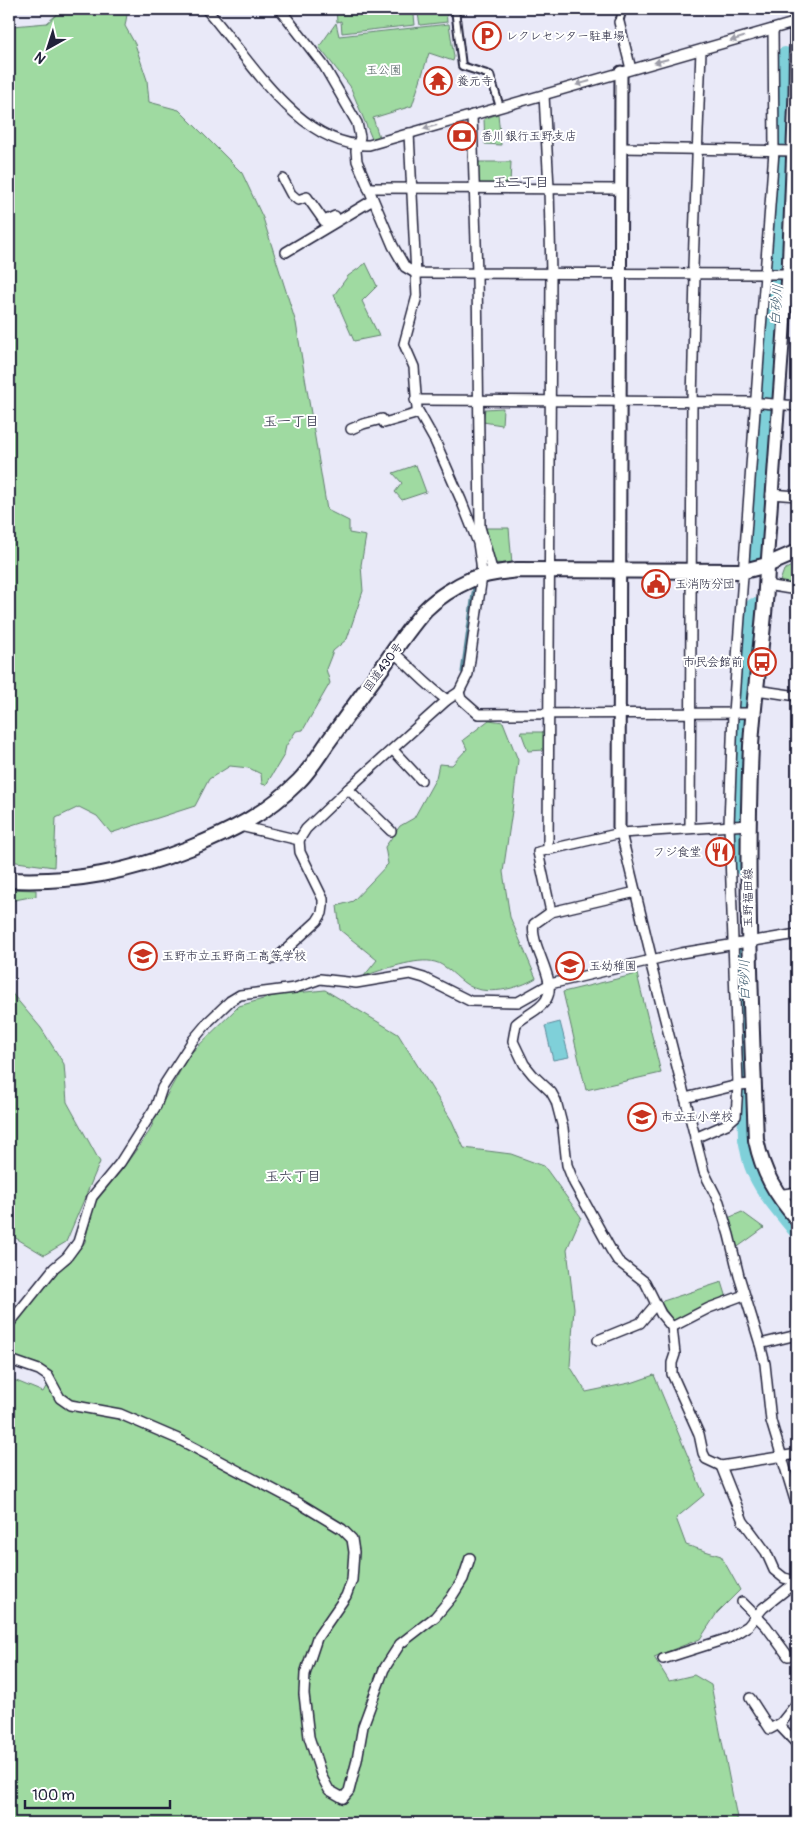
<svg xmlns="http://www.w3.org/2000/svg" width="806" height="1832" font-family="Pangolin,'Klee One',sans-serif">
	<rect width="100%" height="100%" fill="#e9e9f8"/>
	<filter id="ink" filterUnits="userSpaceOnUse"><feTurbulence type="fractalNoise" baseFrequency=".02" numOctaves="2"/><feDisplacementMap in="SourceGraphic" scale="10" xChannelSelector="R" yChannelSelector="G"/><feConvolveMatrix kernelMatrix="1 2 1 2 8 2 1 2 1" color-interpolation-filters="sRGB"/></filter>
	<g filter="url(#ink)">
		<g fill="#9fdaa1" stroke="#607e6e">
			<polygon points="63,9 128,9 125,26 135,44 147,80 149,102 179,110 242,173 263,218 296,323 327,510 349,521 349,533 366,536 361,565 363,591 347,639 333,651 326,669 330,683 303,730 296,731 286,746 284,755 266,785 262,784 261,774 249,768 230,766 209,779 195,806 111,833 97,816 79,807 56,818 54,867 9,861 9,44 13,26 47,23"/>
			<polygon points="336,9 446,9 447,22 420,25 418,14 414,15 415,25 342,33 341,21 337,22"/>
			<polygon points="336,23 339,36 449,24 454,57 453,61 429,53 412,106 373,118 379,137 372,139 350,86 319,47"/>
			<polygon points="498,114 501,145 485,144 484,119"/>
			<polygon points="477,162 511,162 510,184 477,184"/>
			<polygon points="366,263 377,286 362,301 379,336 354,341 334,295 348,276"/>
			<polygon points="503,408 502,425 483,422 485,409"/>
			<polygon points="416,465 426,492 402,500 395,492 402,483 393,473"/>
			<polygon points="486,528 509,528 512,564 494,563"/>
			<polygon points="797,563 797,587 779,584 784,570"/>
			<path d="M489,720L503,722L518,760L512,811L503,872L510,917L536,978C519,989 484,997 466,984C458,979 445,964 435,962C417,957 382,970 364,976L377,960L340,930L337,906L353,901L388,864L385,847L400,826L414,818L436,778L439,764L452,765L467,749L463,740Z"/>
			<polygon points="521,732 546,732 545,750 528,751"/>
			<polygon points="9,889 36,890 36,896 9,901"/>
			<polygon points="637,974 661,1073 586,1090 563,992"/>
			<polygon points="9,990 41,1028 64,1064 67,1102 100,1162 66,1242 44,1255 9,1234"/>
			<polygon points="325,990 398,1034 452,1121 464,1148 511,1154 544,1166 581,1217 567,1249 574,1308 570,1366 586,1392 634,1382 654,1375 704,1495 676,1518 686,1545 721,1556 740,1590 717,1613 700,1639 654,1657 669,1681 694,1675 711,1685 738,1823 9,1823 9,1378 43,1392 52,1376 38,1365 14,1358 9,1353 9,1329 56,1272 69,1263 85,1242 93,1205 121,1171 149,1132 163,1102 189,1055 239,1006 277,995"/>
			<polygon points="742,1212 764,1228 735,1249 728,1218"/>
			<polygon points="722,1282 727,1298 675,1323 660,1302"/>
		</g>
		<polygon fill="#7fd0d9" stroke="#5a8a9a" points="560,1022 569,1057 553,1060 545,1026"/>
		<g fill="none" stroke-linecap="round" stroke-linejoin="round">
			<polyline stroke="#5a8a9a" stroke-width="3" points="462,672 474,586"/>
			<g stroke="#7fd0d9" stroke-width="18">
				<polyline points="755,553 779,270 785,155 785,56"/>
				<polyline points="746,708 754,607"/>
				<polyline points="742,866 741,821 745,717"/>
				<path d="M743,950L747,1139C749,1147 750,1157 753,1165C762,1190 781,1210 797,1230"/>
			</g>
			<defs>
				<g id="pedestrian">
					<polyline points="455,9 462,66 490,75 500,107"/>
					<polyline points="619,22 623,9"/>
				</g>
				<g id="minor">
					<path d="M206,9C247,55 299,148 369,145L797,22"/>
					<polyline points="280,9 324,66 357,123 360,137 356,151 357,161 393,246 405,267 415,273 788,274"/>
					<polyline points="619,22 631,69"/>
					<polyline points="544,95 549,188 551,274 548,849"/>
					<polyline points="472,115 477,274 480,527 493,573"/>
					<polyline points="621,148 793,151"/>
					<polyline points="283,179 291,194 298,200 307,197 324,221 335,216"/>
					<polyline points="368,188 621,189"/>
					<polyline points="286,252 373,200"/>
					<polyline points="415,400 750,402 797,406"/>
					<polyline points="351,429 363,424 382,419 384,423 419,413"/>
					<polyline points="771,494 797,496"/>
					<polyline points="766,585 797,590"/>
					<path d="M393,652C412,668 426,685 447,700"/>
					<polyline points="756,690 797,696"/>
					<polyline points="459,692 461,699 478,714 753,713"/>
					<polyline points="393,750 421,780"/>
					<polyline points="348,789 391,831"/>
					<polyline points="240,826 299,840 300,852 323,899 323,906 322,913 317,921 279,956 273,959"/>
					<polyline points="690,827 692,402 695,275 693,267 701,50"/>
					<polyline points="621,833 652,960"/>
					<polyline points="299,840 306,829 348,789 447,700 459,692 468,674 482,576 481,563 478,543 461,500 435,441 417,409 414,367 404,344 417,296 409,133"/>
					<path d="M636,892L551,912L534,924C529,946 559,980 546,1000C539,1011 525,1015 516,1024L513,1041L524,1064L533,1075L551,1092L556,1101L563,1128L567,1165L574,1183L611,1250L618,1261L645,1282L661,1314L672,1327L675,1354L672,1363V1374L699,1434L703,1453L706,1459L721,1466L797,1454"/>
					<polyline points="551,912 538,852 621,833 749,825"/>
					<polyline points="650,961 704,1172 719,1202 729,1235 739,1276 760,1344 765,1364 771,1421 797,1507"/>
					<polyline points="685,1098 738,1085 754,1084"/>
					<polyline points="695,1138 727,1124 736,1116 738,1085 729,825 733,713 774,151 773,29"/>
					<polyline points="778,1195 797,1192"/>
					<polyline points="9,1324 54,1268 67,1257 78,1242 92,1197 120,1163 156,1106 162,1088 193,1040 209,1021 230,1001 240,995 295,988 320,979 356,983 410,974 424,978 470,1001 518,1002 550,984 681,953 797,934"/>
					<polyline points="672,1327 709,1308 744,1295"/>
					<polyline points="598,1340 640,1323 656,1304"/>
					<polyline points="760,1344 797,1335"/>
					<polyline points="9,1358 13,1361 39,1370 48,1376 60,1398 70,1405 120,1414 178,1439 299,1503 342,1529 352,1539 354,1552 352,1580 346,1596 317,1638 305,1674 304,1694 309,1737 322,1777 329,1790 343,1798 349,1791 357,1760 363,1726 384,1669 400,1644 435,1617 451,1598 463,1579 470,1558"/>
					<polyline points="721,1466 743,1521 766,1552 774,1570 784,1578 797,1581"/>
					<polyline points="742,1602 766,1626 788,1656"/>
					<polyline points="663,1659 729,1638 748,1626 763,1608 797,1581"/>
					<polyline points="750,1698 770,1729 781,1723 797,1703"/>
					<polyline points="779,1725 797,1744"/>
				</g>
				<g id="tertiary">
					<polyline points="767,565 788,274 795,93 796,9"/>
					<path d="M621,833L619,828C620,576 620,324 621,72"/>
				</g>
				<path id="primary" d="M767,565C766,626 754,686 751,746C745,878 751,1009 756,1140C763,1173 775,1193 797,1219"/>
				<path id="trunk" d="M9,880C73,883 130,872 190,848C232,831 266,814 299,781C310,770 319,755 328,742C347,716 365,690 384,665C397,646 410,627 425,610C437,598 456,586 472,579C487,573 502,572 517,570L744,571L767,565L797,552"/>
			</defs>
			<use href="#pedestrian" stroke="#22223b" stroke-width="10"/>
			<use href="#minor" stroke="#22223b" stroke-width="12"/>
			<use href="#tertiary" stroke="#22223b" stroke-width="15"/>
			<use href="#primary" stroke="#22223b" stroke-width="18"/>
			<use href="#trunk" stroke="#22223b" stroke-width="18"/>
			<use href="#pedestrian" stroke="#fff" stroke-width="6"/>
			<use href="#minor" stroke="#fff" stroke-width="9"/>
			<use href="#tertiary" stroke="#fff" stroke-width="11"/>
			<use href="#primary" stroke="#fff" stroke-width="14"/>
			<use href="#trunk" stroke="#fff" stroke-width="14"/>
		</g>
		<defs><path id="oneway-solid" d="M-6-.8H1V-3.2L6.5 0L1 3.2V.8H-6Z" transform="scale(1.25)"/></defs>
		<g fill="#9c9ca7">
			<use href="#oneway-solid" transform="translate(737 39) rotate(163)"/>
			<use href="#oneway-solid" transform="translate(661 61) rotate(165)"/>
			<use href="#oneway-solid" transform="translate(583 83) rotate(164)"/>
			<use href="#oneway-solid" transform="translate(430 127) rotate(164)"/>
		</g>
	</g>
	<defs>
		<symbol id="parking-ring" viewBox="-11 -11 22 22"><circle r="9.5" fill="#fff" stroke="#c8321e" stroke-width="1.5"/><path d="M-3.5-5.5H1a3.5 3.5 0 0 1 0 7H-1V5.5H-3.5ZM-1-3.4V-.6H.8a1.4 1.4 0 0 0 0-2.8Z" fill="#c8321e"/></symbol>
		<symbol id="temple-ring" viewBox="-11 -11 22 22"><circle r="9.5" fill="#fff" stroke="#c8321e" stroke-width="1.5"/><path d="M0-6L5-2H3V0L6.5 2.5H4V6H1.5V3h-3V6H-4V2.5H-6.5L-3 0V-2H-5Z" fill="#c8321e"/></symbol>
		<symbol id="bank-ring" viewBox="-11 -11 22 22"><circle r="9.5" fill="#fff" stroke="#c8321e" stroke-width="1.5"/><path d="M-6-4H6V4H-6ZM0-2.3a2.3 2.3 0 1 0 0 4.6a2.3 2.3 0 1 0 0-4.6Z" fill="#c8321e"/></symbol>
		<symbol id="civic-ring" viewBox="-11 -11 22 22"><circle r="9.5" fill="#fff" stroke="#c8321e" stroke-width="1.5"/><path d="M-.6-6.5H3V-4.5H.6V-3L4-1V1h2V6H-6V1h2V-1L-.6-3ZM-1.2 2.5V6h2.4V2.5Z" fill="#c8321e"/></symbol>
		<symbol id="bus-ring" viewBox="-11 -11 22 22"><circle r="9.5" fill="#fff" stroke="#c8321e" stroke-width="1.5"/><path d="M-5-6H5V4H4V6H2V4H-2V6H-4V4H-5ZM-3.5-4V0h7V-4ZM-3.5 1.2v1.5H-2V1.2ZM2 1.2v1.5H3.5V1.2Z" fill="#c8321e"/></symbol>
		<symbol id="restaurant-ring" viewBox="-11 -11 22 22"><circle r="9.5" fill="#fff" stroke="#c8321e" stroke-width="1.5"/><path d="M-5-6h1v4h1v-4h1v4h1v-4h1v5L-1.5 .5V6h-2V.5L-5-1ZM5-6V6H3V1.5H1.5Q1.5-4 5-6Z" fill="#c8321e"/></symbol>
		<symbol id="school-ring" viewBox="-11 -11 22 22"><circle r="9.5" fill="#fff" stroke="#c8321e" stroke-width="1.5"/><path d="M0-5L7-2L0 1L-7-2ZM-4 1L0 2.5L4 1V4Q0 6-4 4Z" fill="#c8321e"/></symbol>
	</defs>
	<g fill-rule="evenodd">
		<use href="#parking-ring" x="471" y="20" width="32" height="32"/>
		<use href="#temple-ring" x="422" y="65" width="32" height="32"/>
		<use href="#bank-ring" x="446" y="120" width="32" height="32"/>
		<use href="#civic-ring" x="640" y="568" width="32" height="32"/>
		<use href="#bus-ring" x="746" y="646" width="32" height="32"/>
		<use href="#restaurant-ring" x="704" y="836" width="32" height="32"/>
		<use href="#school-ring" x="127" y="940" width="32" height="32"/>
		<use href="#school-ring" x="554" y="950" width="32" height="32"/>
		<use href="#school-ring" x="626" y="1101" width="32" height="32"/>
	</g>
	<g text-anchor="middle" stroke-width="4" stroke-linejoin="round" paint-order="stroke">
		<g font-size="12" fill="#22223b" stroke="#fff" text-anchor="start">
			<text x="506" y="40">レクレセンター駐車場</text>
			<text x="457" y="85">養元寺</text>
			<text x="481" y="140">香川銀行玉野支店</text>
			<text x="675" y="588">玉消防分団</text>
			<text x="743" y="666" text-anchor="end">市民会館前</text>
			<text x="701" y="856" text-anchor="end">フジ食堂</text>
			<text x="162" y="960">玉野市立玉野商工高等学校</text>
			<text x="589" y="970">玉幼稚園</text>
			<text x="661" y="1121">市立玉小学校</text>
		</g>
		<g font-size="12" fill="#48595a" stroke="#fff">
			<text x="384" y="74">玉公園</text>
		</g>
		<g font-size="12" fill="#22223b" stroke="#fff">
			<text transform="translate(383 667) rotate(-54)" y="4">国道430号</text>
			<text transform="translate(748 898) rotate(-90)" y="4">玉野福田線</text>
		</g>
		<g font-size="14" fill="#22223b" stroke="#fff">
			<text x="521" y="187">玉二丁目</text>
			<text x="291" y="426">玉一丁目</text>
			<text x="293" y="1181">玉六丁目</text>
		</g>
		<g font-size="14" font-style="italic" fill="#435f72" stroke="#fff">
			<text transform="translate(776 305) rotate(-85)" y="5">白砂川</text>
			<text transform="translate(744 980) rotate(-91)" y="5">白砂川</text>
		</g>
	</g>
	<rect width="806" height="1832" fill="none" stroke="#fff" stroke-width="30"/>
	<rect x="15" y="15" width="776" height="1802" fill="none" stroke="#22223b" stroke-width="2" filter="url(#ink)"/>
	<g transform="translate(48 48) rotate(219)" stroke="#ffffff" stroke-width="4" paint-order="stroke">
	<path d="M0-4L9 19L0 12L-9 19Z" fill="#22223b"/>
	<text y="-8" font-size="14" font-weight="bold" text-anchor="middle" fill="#22223b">N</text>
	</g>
	<path d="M25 1800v8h145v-8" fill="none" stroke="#22223b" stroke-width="2.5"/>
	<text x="32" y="1800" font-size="15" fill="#22223b" stroke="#ffffff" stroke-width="4" paint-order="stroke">100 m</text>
</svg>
